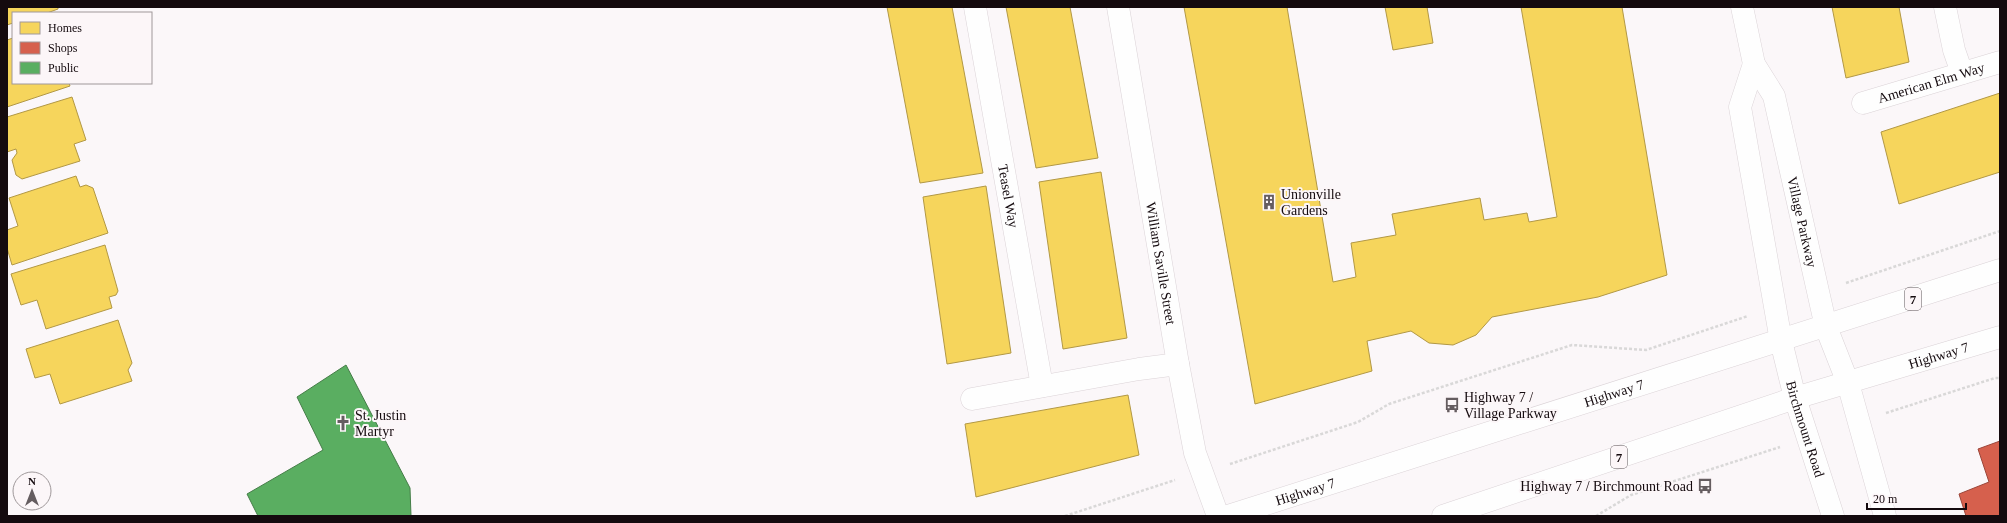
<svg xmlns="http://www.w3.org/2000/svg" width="2007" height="523" font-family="Georgia,serif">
	<rect width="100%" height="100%" fill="#fbf7f9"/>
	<g fill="#f6d55c" stroke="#b29845">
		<polygon points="7,7 58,7 58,9 47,13 13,13 13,23 7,25"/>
		<polygon points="887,7 952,7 983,173 920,183"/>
		<polygon points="1006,7 1070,7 1098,158 1036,168"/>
		<polygon points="1184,7 1287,7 1333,282 1356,277 1351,243 1396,235 1392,214 1480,198 1484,220 1527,213 1529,222 1557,217 1521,7 1622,7 1667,275 1598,297 1492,317 1476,335 1453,345 1429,343 1411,331 1367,341 1372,371 1255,404"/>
		<polygon points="1385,7 1427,7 1433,43 1393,50"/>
		<polygon points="1832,7 1899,7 1909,62 1846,78"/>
		<polygon points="13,38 13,83 69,83 70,86 7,107 7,40"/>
		<polygon points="2000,93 2000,172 1899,204 1881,132"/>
		<polygon points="72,97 86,140 74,144 80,161 22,179 16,175 12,160 17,153 16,149 7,152 7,117"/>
		<polygon points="1101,172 1127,338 1063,349 1039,182"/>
		<polygon points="76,176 80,187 86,185 93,188 108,233 12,265 7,248 7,230 18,226 9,198"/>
		<polygon points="986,186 1011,353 947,364 923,197"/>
		<polygon points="105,245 118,291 116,295 109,297 112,308 46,329 37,300 21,305 11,274"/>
		<polygon points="118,320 132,363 128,370 132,381 60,404 50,374 35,378 26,349"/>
		<polygon points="1128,395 1139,455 976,497 965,424"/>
	</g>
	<polygon fill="#d6604d" stroke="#9c463a" points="2000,441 2000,516 1966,516 1959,494 1989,482 1978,449"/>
	<polygon fill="#5aae61" stroke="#457d48" points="346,365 410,488 411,516 258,516 247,494 323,450 297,397"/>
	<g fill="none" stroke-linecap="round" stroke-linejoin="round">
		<defs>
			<g id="minor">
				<path id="s1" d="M975,7L1042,386"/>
				<path id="s2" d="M1118,7L1178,364L1195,453L1218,516"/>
				<polyline points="1945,7 1954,50 1962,73"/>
				<path id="s3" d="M1863,103L2000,62"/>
				<polyline points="972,399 1139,369 1178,364"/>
			</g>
			<g id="major">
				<path id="s4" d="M1742,7L1754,64L1774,96L1826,327L1848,383L1885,516"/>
				<path id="s5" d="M1754,64L1740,107L1781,341L1795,398L1833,516"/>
				<path id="s6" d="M1228,516L2000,270"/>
				<path id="s7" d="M1443,516L1795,398L2000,337"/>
			</g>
		</defs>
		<use href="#minor" stroke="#dbd3d7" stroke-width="23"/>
		<use href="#major" stroke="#dbd3d7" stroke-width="23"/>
		<g stroke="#d9d8d8" stroke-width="2.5" stroke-dasharray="3 2" stroke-linecap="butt">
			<polyline points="1846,283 2000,231"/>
			<polyline points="1886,413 1995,378 2000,378"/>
			<polyline points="1230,464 1358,422 1389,404 1572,345 1646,350 1748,316"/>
			<polyline points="1065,516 1175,480"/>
			<polyline points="1596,516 1631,495 1780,447"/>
		</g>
		<use href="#minor" stroke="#fefefe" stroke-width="22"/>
		<use href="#major" stroke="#fefefe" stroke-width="22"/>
	</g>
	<defs>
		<symbol id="building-bare" viewBox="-9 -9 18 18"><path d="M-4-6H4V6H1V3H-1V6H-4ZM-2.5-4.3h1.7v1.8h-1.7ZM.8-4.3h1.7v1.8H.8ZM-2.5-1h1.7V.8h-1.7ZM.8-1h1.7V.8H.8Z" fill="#655d60" stroke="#fcf6f8" stroke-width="2.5" paint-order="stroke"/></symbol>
		<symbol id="bus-bare" viewBox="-9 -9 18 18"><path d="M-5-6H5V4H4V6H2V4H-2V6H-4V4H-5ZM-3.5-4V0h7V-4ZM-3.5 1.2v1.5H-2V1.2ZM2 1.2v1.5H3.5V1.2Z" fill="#655d60" stroke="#fcf6f8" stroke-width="2.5" paint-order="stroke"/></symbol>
		<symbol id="church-bare" viewBox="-9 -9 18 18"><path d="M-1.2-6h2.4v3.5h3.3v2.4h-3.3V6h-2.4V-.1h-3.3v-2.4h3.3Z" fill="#655d60" stroke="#fcf6f8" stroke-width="2.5" paint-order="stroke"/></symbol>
	</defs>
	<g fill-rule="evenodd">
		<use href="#building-bare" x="1258" y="191" width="22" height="22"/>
		<use href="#bus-bare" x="1441" y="394" width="22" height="22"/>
		<use href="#church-bare" x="332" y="412" width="22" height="22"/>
		<use href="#bus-bare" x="1694" y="475" width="22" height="22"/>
	</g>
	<g text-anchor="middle" stroke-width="4" stroke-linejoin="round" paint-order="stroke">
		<g fill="#fcf6f8" stroke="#5a5154" stroke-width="1">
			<rect x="1905" y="288" width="16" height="22" rx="3"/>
			<rect x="1611" y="446" width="16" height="22" rx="3"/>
		</g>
		<g font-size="13" font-weight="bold" fill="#140a0e">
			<text x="1913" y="304">7</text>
			<text x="1619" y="462">7</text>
		</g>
		<g font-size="14" fill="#140a0e" stroke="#fcf6f8">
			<text dy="5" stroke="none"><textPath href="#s3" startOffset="71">American Elm Way</textPath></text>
			<text dy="5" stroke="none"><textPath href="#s1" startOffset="192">Teasel Way</textPath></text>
			<text dy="5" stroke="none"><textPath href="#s4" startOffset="225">Village Parkway</textPath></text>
			<text dy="5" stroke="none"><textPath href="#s2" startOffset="260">William Saville Street</textPath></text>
			<text dy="5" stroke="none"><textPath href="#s7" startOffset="521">Highway 7</textPath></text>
			<text dy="5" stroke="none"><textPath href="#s6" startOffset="405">Highway 7</textPath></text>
			<text dy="5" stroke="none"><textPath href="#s5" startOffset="374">Birchmount Road</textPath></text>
			<text dy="5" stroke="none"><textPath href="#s6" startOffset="81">Highway 7</textPath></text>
		</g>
		<g font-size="14" fill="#140a0e" stroke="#fcf6f8" text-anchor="start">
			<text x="1281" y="199">Unionville<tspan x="1281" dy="16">Gardens</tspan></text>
			<text x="1464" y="402">Highway 7 /<tspan x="1464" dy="16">Village Parkway</tspan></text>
			<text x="355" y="420">St. Justin<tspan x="355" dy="16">Martyr</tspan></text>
			<text x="1693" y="491" text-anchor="end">Highway 7 / Birchmount Road</text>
		</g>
	</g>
	<rect width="2007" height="523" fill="none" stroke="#140a0e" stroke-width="16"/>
	<rect x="12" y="12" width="140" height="72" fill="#fcf6f8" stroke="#9f989a"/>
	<rect x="20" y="22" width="20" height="12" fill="#f6d55c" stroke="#9f989a"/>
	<text x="48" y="32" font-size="12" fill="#140a0e">Homes</text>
	<rect x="20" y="42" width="20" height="12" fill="#d6604d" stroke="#9f989a"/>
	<text x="48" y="52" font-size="12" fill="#140a0e">Shops</text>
	<rect x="20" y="62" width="20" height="12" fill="#5aae61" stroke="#9f989a"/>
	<text x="48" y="72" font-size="12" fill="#140a0e">Public</text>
	<g transform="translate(32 491)"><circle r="19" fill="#fcf6f8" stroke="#9f989a"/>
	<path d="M0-3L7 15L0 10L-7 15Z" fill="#655d60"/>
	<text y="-6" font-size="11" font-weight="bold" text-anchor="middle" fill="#140a0e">N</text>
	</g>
	<path d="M1867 503v6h99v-6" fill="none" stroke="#140a0e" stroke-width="2"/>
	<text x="1873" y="503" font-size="12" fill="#140a0e" stroke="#fcf6f8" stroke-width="3" paint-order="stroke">20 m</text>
</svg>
